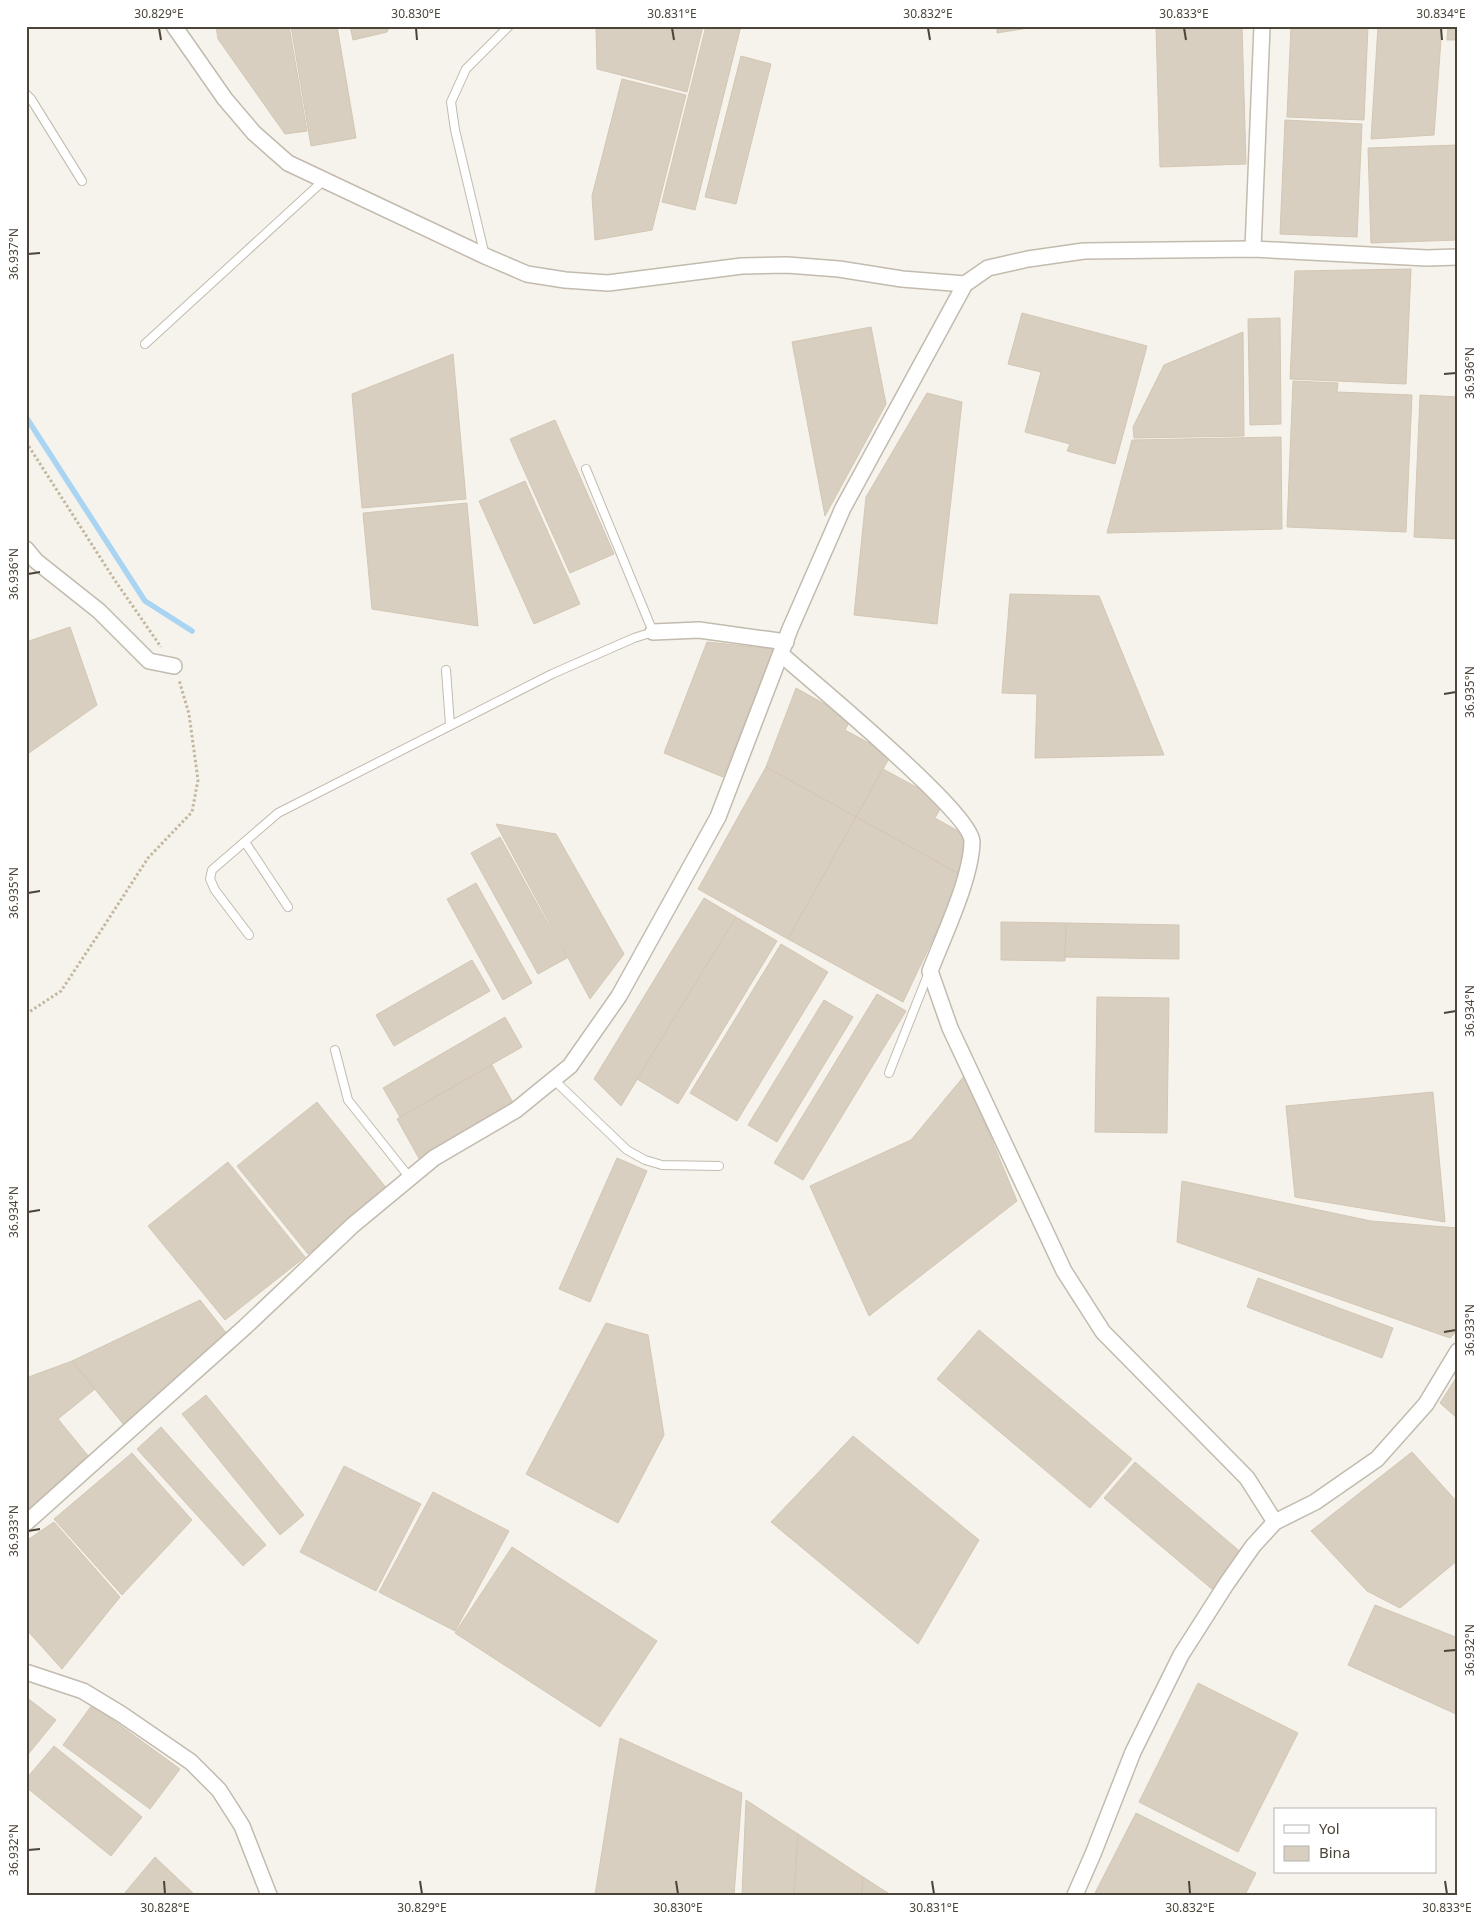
<svg xmlns="http://www.w3.org/2000/svg" width="1484" height="1921" font-family="'Noto Sans',sans-serif">
	<rect width="100%" height="100%" fill="#f6f3ec"/>
	<g fill="none" stroke-linecap="round" stroke-linejoin="round">
		<polyline stroke="#a9d4f2" stroke-width="5.5" points="26,417 145,601 192,631"/>
	</g>
	<g fill="#d8cfc1" stroke="#d3c7b4">
		<polygon points="216,26 289,26 307,131 285,134 218,39"/>
		<polygon points="291,26 337,26 356,138 311,146"/>
		<polygon points="350,26 390,26 387,32 353,40"/>
		<polygon points="596,26 703,26 687,92 597,69"/>
		<polygon points="706,26 741,26 695,210 662,202"/>
		<polygon points="997,26 1041,26 997,33"/>
		<polygon points="1156,26 1242,26 1246,164 1160,167"/>
		<polygon points="1291,26 1368,26 1364,120 1287,117"/>
		<polygon points="1378,26 1442,26 1434,135 1371,139"/>
		<polygon points="1448,26 1458,26 1458,40 1447,40"/>
		<polygon points="741,56 771,64 736,204 705,197"/>
		<polygon points="622,79 686,95 652,230 595,240 592,196"/>
		<polygon points="1285,120 1362,124 1357,237 1280,234"/>
		<polygon points="1458,145 1458,240 1371,243 1368,148"/>
		<polygon points="1411,269 1406,384 1290,379 1295,271"/>
		<polygon points="1022,313 1147,346 1115,464 1067,451 1070,444 1025,432 1041,372 1008,364"/>
		<polygon points="1280,318 1281,424 1250,425 1248,319"/>
		<polygon points="871,327 886,404 825,516 792,342"/>
		<polygon points="1243,332 1244,436 1134,438 1133,427 1164,365"/>
		<polygon points="453,354 466,499 362,508 352,394"/>
		<polygon points="1293,381 1338,383 1337,392 1412,395 1406,532 1287,527"/>
		<polygon points="927,393 962,402 937,624 854,615 866,497"/>
		<polygon points="1420,395 1458,397 1458,539 1414,537"/>
		<polygon points="555,420 614,554 570,573 510,439"/>
		<polygon points="1281,437 1282,529 1107,533 1132,440"/>
		<polygon points="525,481 580,604 534,624 479,501"/>
		<polygon points="467,503 478,626 372,609 363,513"/>
		<polygon points="1010,594 1099,596 1164,755 1035,758 1037,694 1002,693"/>
		<polygon points="70,627 97,705 26,755 26,642"/>
		<polygon points="707,642 774,649 723,777 664,753"/>
		<polygon points="796,688 851,719 845,730 891,755 856,817 766,767"/>
		<polygon points="766,767 856,817 788,939 698,889"/>
		<polygon points="883,769 944,802 935,818 967,836 963,876 856,817"/>
		<polygon points="856,817 963,876 903,1002 788,939"/>
		<polygon points="496,824 556,834 624,954 590,999"/>
		<polygon points="500,837 567,958 538,974 471,853"/>
		<polygon points="476,883 532,983 503,1000 447,899"/>
		<polygon points="704,898 736,917 621,1106 594,1079"/>
		<polygon points="736,917 777,941 678,1104 637,1079"/>
		<polygon points="1001,922 1066,923 1065,961 1001,960"/>
		<polygon points="1066,923 1179,925 1179,959 1065,957"/>
		<polygon points="781,944 828,972 737,1121 690,1093"/>
		<polygon points="472,960 490,991 394,1046 376,1015"/>
		<polygon points="877,994 906,1011 803,1180 774,1163"/>
		<polygon points="1097,997 1169,998 1167,1133 1095,1132"/>
		<polygon points="824,1000 853,1017 777,1142 748,1125"/>
		<polygon points="505,1017 522,1047 400,1117 383,1088"/>
		<polygon points="492,1065 516,1108 421,1162 397,1119"/>
		<polygon points="965,1075 1017,1201 869,1316 810,1186 911,1140"/>
		<polygon points="1433,1092 1445,1222 1295,1197 1286,1106"/>
		<polygon points="317,1102 388,1190 308,1254 237,1166"/>
		<polygon points="617,1158 647,1171 590,1302 559,1289"/>
		<polygon points="228,1162 305,1257 225,1320 148,1226"/>
		<polygon points="1182,1181 1371,1221 1458,1228 1458,1330 1450,1338 1177,1242"/>
		<polygon points="1258,1278 1393,1328 1382,1358 1247,1307"/>
		<polygon points="200,1300 231,1339 124,1425 72,1361"/>
		<polygon points="606,1323 648,1335 664,1435 618,1523 526,1474"/>
		<polygon points="979,1330 1132,1459 1090,1508 937,1379"/>
		<polygon points="72,1361 95,1389 58,1419 94,1463 26,1517 26,1378"/>
		<polygon points="1458,1375 1458,1419 1440,1403"/>
		<polygon points="206,1395 304,1515 280,1535 182,1414"/>
		<polygon points="161,1427 266,1545 243,1566 137,1449"/>
		<polygon points="853,1436 979,1540 918,1644 771,1522"/>
		<polygon points="1412,1452 1458,1503 1458,1560 1400,1608 1367,1591 1311,1531"/>
		<polygon points="132,1453 192,1520 122,1595 54,1519"/>
		<polygon points="1135,1462 1243,1554 1213,1590 1104,1498"/>
		<polygon points="344,1466 421,1504 376,1591 300,1552"/>
		<polygon points="433,1492 509,1531 455,1631 379,1592"/>
		<polygon points="54,1522 120,1597 62,1669 26,1629 26,1541"/>
		<polygon points="512,1547 657,1641 600,1727 455,1633"/>
		<polygon points="1375,1605 1458,1638 1458,1712 1456,1714 1348,1665"/>
		<polygon points="1198,1683 1298,1733 1238,1852 1139,1802"/>
		<polygon points="26,1697 56,1720 26,1757"/>
		<polygon points="92,1705 180,1769 150,1809 63,1745"/>
		<polygon points="620,1738 742,1793 734,1895 595,1895"/>
		<polygon points="54,1746 142,1817 111,1856 26,1787 26,1779"/>
		<polygon points="746,1800 798,1834 794,1895 742,1895"/>
		<polygon points="1136,1813 1256,1873 1245,1895 1094,1895"/>
		<polygon points="798,1834 863,1877 862,1895 794,1895"/>
		<polygon points="155,1857 195,1895 123,1895"/>
		<polygon points="863,1877 891,1895 862,1895"/>
	</g>
	<g fill="none" stroke-linecap="round" stroke-linejoin="round">
		<defs>
			<g id="service">
				<polyline points="26,94 31,99 82,181"/>
				<polyline points="485,256 455,130 451,102 466,69 509,26"/>
				<polyline points="145,344 323,181"/>
				<polyline points="446,670 450,725"/>
				<polyline points="245,842 288,907"/>
				<polyline points="249,935 215,890 210,879 212,870 278,813 552,674 634,638 653,632 586,469"/>
				<polyline points="335,1050 348,1100 410,1178"/>
				<polyline points="889,1073 929,972"/>
				<polyline points="553,1079 627,1150 645,1160 662,1165 719,1166"/>
			</g>
			<g id="minor">
				<polyline points="174,26 225,99 254,133 288,163 485,256 527,274 565,280 608,283 742,266 787,265 839,269 902,279 965,284"/>
				<polyline points="1253,249 1262,26"/>
				<polyline points="26,549 36,561 99,611 149,661 174,666"/>
				<polyline points="653,632 699,630 786,642"/>
				<path d="M782,655C810,680 973,814 972,842C971,879 944,935 930,971L950,1028L1064,1271L1103,1332L1247,1478L1275,1522"/>
				<polyline points="26,1523 245,1327 353,1225 434,1158 516,1110 570,1066 619,996 718,817 790,629 843,508 965,284 988,268 1028,259 1084,251 1253,249 1427,258 1458,257"/>
				<polyline points="26,1672 83,1691 121,1714 191,1762 219,1790 242,1826 269,1895"/>
				<polyline points="1075,1895 1093,1854 1133,1752 1181,1655 1227,1583 1253,1546 1275,1522 1315,1502 1377,1459 1426,1404 1458,1351"/>
			</g>
		</defs>
		<use href="#service" stroke="#c2bbae" stroke-width="10"/>
		<use href="#minor" stroke="#c2bbae" stroke-width="18"/>
		<g stroke="#c4b79f" stroke-width="3" stroke-dasharray="2.5 2.5" stroke-linecap="butt">
			<polyline points="26,442 114,579 161,647"/>
			<polyline points="26,1014 61,991 102,929 148,858 192,812 198,780 189,714 179,680"/>
		</g>
		<use href="#service" stroke="#fff" stroke-width="8"/>
		<use href="#minor" stroke="#fff" stroke-width="15"/>
	</g>
	<path fill="none" stroke="#4b4439" stroke-width="2" d="M159,28L161,40M416,28L417,40M672,28L674,40M928,28L930,40M1184,28L1186,40M1441,28L1442,40M28,254L40,253M1444,374L1456,373M28,574L40,572M1444,694L1456,692M28,893L40,891M1444,1013L1456,1011M28,1212L40,1210M1444,1332L1456,1330M28,1531L40,1529M1444,1651L1456,1650M28,1850L40,1849M164,1881L165,1894M420,1881L422,1894M676,1881L678,1894M932,1881L934,1894M1189,1881L1190,1894M1445,1881L1447,1894"/>
	<rect width="1484" height="1921" fill="none" stroke="#ffffff" stroke-width="55"/>
	<rect x="1274" y="1808" width="162" height="65" fill="#ffffff" stroke="#b7b4b0"/>
	<rect x="1284" y="1825" width="25" height="8" fill="#ffffff" stroke="#b7b4b0"/>
	<text x="1319" y="1834" font-size="15" fill="#4b4439">Yol</text>
	<rect x="1284" y="1846" width="25" height="15" fill="#d8cfc1" stroke="#b7b4b0"/>
	<text x="1319" y="1858" font-size="15" fill="#4b4439">Bina</text>
	<rect x="28" y="28" width="1428" height="1866" fill="none" stroke="#4b4439" stroke-width="2"/>
	<g font-size="12" text-anchor="middle" fill="#4b4439">
		<text x="159" y="18">30.829°E</text>
		<text x="416" y="18">30.830°E</text>
		<text x="672" y="18">30.831°E</text>
		<text x="928" y="18">30.832°E</text>
		<text x="1184" y="18">30.833°E</text>
		<text x="1441" y="18">30.834°E</text>
		<text transform="translate(14 254) rotate(-90)" y="4">36.937°N</text>
		<text transform="translate(1470 373) rotate(-90)" y="4">36.936°N</text>
		<text transform="translate(14 574) rotate(-90)" y="4">36.936°N</text>
		<text transform="translate(1470 692) rotate(-90)" y="4">36.935°N</text>
		<text transform="translate(14 893) rotate(-90)" y="4">36.935°N</text>
		<text transform="translate(1470 1011) rotate(-90)" y="4">36.934°N</text>
		<text transform="translate(14 1212) rotate(-90)" y="4">36.934°N</text>
		<text transform="translate(1470 1330) rotate(-90)" y="4">36.933°N</text>
		<text transform="translate(14 1531) rotate(-90)" y="4">36.933°N</text>
		<text transform="translate(1470 1650) rotate(-90)" y="4">36.932°N</text>
		<text transform="translate(14 1850) rotate(-90)" y="4">36.932°N</text>
		<text x="165" y="1912">30.828°E</text>
		<text x="422" y="1912">30.829°E</text>
		<text x="678" y="1912">30.830°E</text>
		<text x="934" y="1912">30.831°E</text>
		<text x="1190" y="1912">30.832°E</text>
		<text x="1447" y="1912">30.833°E</text>
	</g>
</svg>
